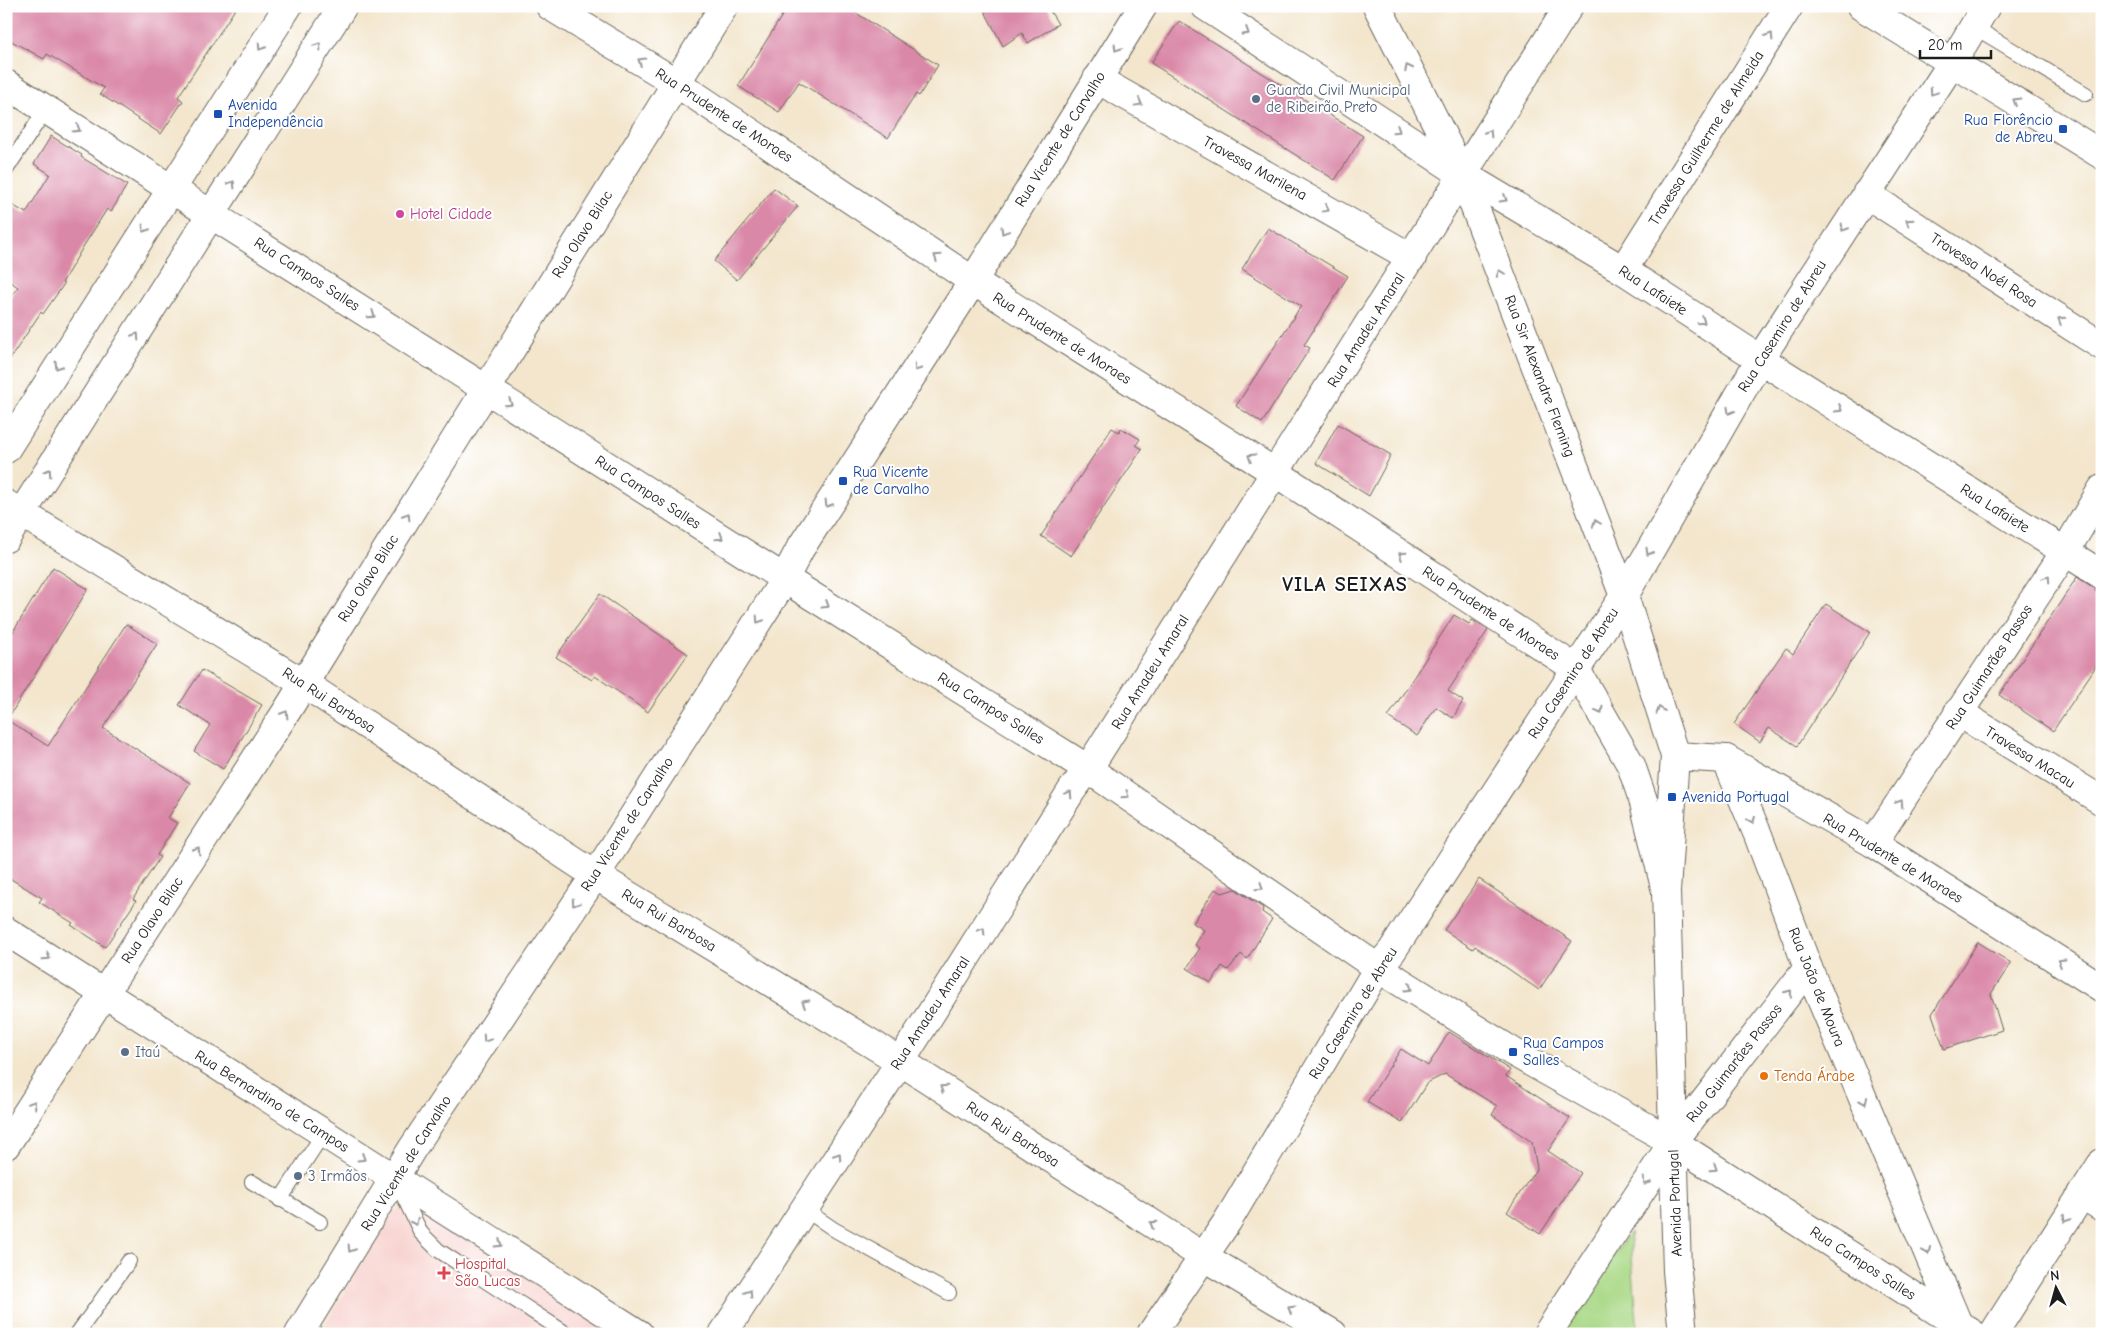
<svg xmlns="http://www.w3.org/2000/svg" width="2108" height="1340" font-family="'Comic Neue',sans-serif">
	<rect width="100%" height="100%" fill="#fff"/>
	<filter id="ink" filterUnits="userSpaceOnUse"><feTurbulence type="fractalNoise" baseFrequency=".02" numOctaves="2"/><feDisplacementMap in="SourceGraphic" scale="10" xChannelSelector="R" yChannelSelector="G"/><feConvolveMatrix kernelMatrix="1 2 1 2 8 2 1 2 1" color-interpolation-filters="sRGB"/></filter>
	<filter id="wash" filterUnits="userSpaceOnUse"><feTurbulence type="fractalNoise" baseFrequency=".0096" numOctaves="4" result="noise"/><feDisplacementMap in="SourceGraphic" scale="20" xChannelSelector="R" yChannelSelector="G"/><feGaussianBlur stdDeviation="1.12" result="paint"/><feColorMatrix in="noise" values="0 0 0 0 0 0 0 0 0 0 0 0 0 0 0 0 0 1.4 0 .05"/><feComposite in="paint" operator="in"/></filter>
	<g filter="url(#wash)">
		<rect width="100%" height="100%" fill="#f3e6cd"/>
		<polygon fill="#f7d0cc" points="408,1203 629,1334 319,1334 393,1213"/>
		<polygon fill="#a9d885" stroke="#627a50" points="1630,1232 1638,1334 1560,1334"/>
		<g id="blocks">
			<g fill="#da88a7">
				<polygon points="13,6 237,6 178,97 183,101 161,134 100,94 104,88 47,54 44,59 6,38 6,18"/>
				<polygon points="788,6 845,6 938,65 919,96 916,94 888,138 799,82 779,112 738,86"/>
				<polygon points="982,6 1047,6 1058,24 1028,43 1022,33 1003,46"/>
				<polygon points="1179,21 1363,136 1335,180 1151,63"/>
				<polygon points="51,136 82,155 81,157 127,185 111,212 107,209 83,247 62,283 64,284 43,314 41,312 6,365 6,303 18,287 6,279 6,215 12,205 26,213 50,174 34,164"/>
				<polygon points="774,188 798,206 737,280 714,261"/>
				<polygon points="1268,228 1348,276 1304,345 1310,348 1262,423 1236,406 1301,306 1242,269"/>
				<polygon points="1338,424 1391,455 1369,496 1316,463"/>
				<polygon points="1112,428 1119,432 1121,428 1140,439 1136,445 1142,449 1071,556 1041,536"/>
				<polygon points="53,567 88,589 7,720 48,746 126,624 157,644 103,728 190,783 168,818 177,823 157,855 160,857 133,899 136,901 105,947 71,925 73,923 39,902 42,898 6,876 6,643"/>
				<polygon points="2077,577 2096,589 2095,591 2102,596 2102,657 2053,731 1999,695"/>
				<polygon points="600,594 688,654 648,712 595,676 592,680 556,657"/>
				<polygon points="1826,604 1870,632 1797,746 1769,728 1760,742 1734,724 1786,648 1793,654"/>
				<polygon points="1454,615 1469,624 1472,620 1488,630 1448,691 1463,701 1453,718 1436,707 1417,736 1388,717"/>
				<polygon points="202,670 262,705 223,769 194,751 210,725 179,705"/>
				<polygon points="1479,879 1572,941 1539,990 1475,946 1473,949 1444,930"/>
				<polygon points="1215,889 1222,893 1235,889 1263,908 1262,912 1272,919 1247,959 1241,954 1228,970 1222,966 1211,983 1187,968 1200,948 1195,945 1204,930 1193,923"/>
				<polygon points="1978,942 2011,963 1991,994 2002,1030 1944,1049 1932,1014"/>
				<polygon points="1449,1032 1510,1070 1506,1076 1570,1118 1548,1151 1581,1173 1540,1234 1507,1212 1537,1168 1532,1142 1492,1115 1497,1106 1445,1074 1427,1083 1402,1123 1367,1102 1401,1049 1428,1066"/>
			</g>
		</g>
	</g>
	<g filter="url(#ink)">
		<use href="#blocks" fill-opacity="0" stroke="#67635a" stroke-width="1"/>
		<g fill="none" stroke-linecap="round" stroke-linejoin="round">
			<defs>
				<g id="lane">
					<polyline points="1974,27 2086,94"/>
					<polyline points="6,170 46,109"/>
					<polyline points="252,1182 320,1222"/>
					<polyline points="398,1185 421,1233 438,1250 567,1334"/>
					<polyline points="280,1200 323,1134"/>
					<polyline points="804,1209 835,1230 949,1293"/>
					<polyline points="77,1334 129,1261"/>
				</g>
				<g id="street">
					<polyline points="1205,6 1462,174 1623,270 1760,359 2102,575"/>
					<polyline points="1861,6 2102,155"/>
					<polyline points="1097,79 1412,258"/>
					<polyline points="6,84 785,579 1088,769 1378,968 1513,1052 1673,1142 1973,1334"/>
					<polyline points="1866,194 2102,346"/>
					<polyline points="1623,270 1789,6"/>
					<polyline points="6,504 303,683 595,875 900,1061 1204,1257 1333,1334"/>
					<polyline points="1958,712 2102,801"/>
					<polyline points="1675,756 1726,759 1873,843 2102,988"/>
					<polyline points="1726,759 1758,835 1808,968 1958,1324"/>
					<polyline points="1873,843 2065,552 2102,489"/>
					<polyline points="6,931 639,1334"/>
					<polyline points="6,1145 288,709 724,6"/>
					<polyline points="2081,1194 2102,1207"/>
					<polyline points="299,1334 412,1149 602,865 781,585 800,549 973,281 1143,6"/>
					<polyline points="723,1334 909,1048 1072,790 1088,769 1569,6"/>
					<polyline points="1151,1334 1227,1222 1378,968 1392,951 1624,596 1760,359 1952,63 1986,6"/>
					<polyline points="1547,1334 1673,1142 1808,968"/>
					<polyline points="1993,1334 2102,1163"/>
				</g>
				<g id="secondary">
					<polyline points="550,6 675,82 973,281 1276,473 1575,668 1631,765 1644,803 1666,891"/>
					<polyline points="1377,6 1462,174 1624,596 1675,756 1666,891 1677,1271 1683,1334"/>
				</g>
				<g id="primary">
					<polyline points="6,449 288,6"/>
					<polyline points="6,538 343,6"/>
				</g>
			</defs>
			<use href="#lane" stroke="#67635a" stroke-width="16"/>
			<use href="#street" stroke="#67635a" stroke-width="30"/>
			<use href="#secondary" stroke="#67635a" stroke-width="30"/>
			<use href="#primary" stroke="#67635a" stroke-width="30"/>
			<use href="#lane" stroke="#fff" stroke-width="14"/>
			<use href="#street" stroke="#fff" stroke-width="28"/>
			<use href="#secondary" stroke="#fff" stroke-width="28"/>
			<use href="#primary" stroke="#fff" stroke-width="28"/>
		</g>
		<defs><path id="oneway-chevron" d="M-2-3.5L2.5 0L-2 3.5" fill="none" stroke-width="1.6" stroke-linecap="round" stroke-linejoin="round" transform="scale(1.25)"/></defs>
		<g stroke="#999">
			<use href="#oneway-chevron" transform="translate(1246 32) rotate(32)"/>
			<use href="#oneway-chevron" transform="translate(1770 36) rotate(-58)"/>
			<use href="#oneway-chevron" transform="translate(318 46) rotate(-58)"/>
			<use href="#oneway-chevron" transform="translate(261 47) rotate(123)"/>
			<use href="#oneway-chevron" transform="translate(1117 48) rotate(122)"/>
			<use href="#oneway-chevron" transform="translate(641 61) rotate(-149)"/>
			<use href="#oneway-chevron" transform="translate(1408 68) rotate(-117)"/>
			<use href="#oneway-chevron" transform="translate(1933 92) rotate(124)"/>
			<use href="#oneway-chevron" transform="translate(2016 101) rotate(-149)"/>
			<use href="#oneway-chevron" transform="translate(1139 103) rotate(29)"/>
			<use href="#oneway-chevron" transform="translate(77 129) rotate(32)"/>
			<use href="#oneway-chevron" transform="translate(1397 130) rotate(33)"/>
			<use href="#oneway-chevron" transform="translate(1489 133) rotate(-58)"/>
			<use href="#oneway-chevron" transform="translate(232 184) rotate(-58)"/>
			<use href="#oneway-chevron" transform="translate(1504 199) rotate(31)"/>
			<use href="#oneway-chevron" transform="translate(1326 209) rotate(29)"/>
			<use href="#oneway-chevron" transform="translate(1909 222) rotate(-147)"/>
			<use href="#oneway-chevron" transform="translate(1844 228) rotate(123)"/>
			<use href="#oneway-chevron" transform="translate(145 229) rotate(122)"/>
			<use href="#oneway-chevron" transform="translate(1004 231) rotate(121)"/>
			<use href="#oneway-chevron" transform="translate(937 257) rotate(-146)"/>
			<use href="#oneway-chevron" transform="translate(1500 273) rotate(-111)"/>
			<use href="#oneway-chevron" transform="translate(372 315) rotate(33)"/>
			<use href="#oneway-chevron" transform="translate(2061 320) rotate(-147)"/>
			<use href="#oneway-chevron" transform="translate(1702 321) rotate(33)"/>
			<use href="#oneway-chevron" transform="translate(136 336) rotate(-57)"/>
			<use href="#oneway-chevron" transform="translate(58 366) rotate(122)"/>
			<use href="#oneway-chevron" transform="translate(917 368) rotate(123)"/>
			<use href="#oneway-chevron" transform="translate(509 403) rotate(33)"/>
			<use href="#oneway-chevron" transform="translate(1839 409) rotate(32)"/>
			<use href="#oneway-chevron" transform="translate(1730 411) rotate(120)"/>
			<use href="#oneway-chevron" transform="translate(1251 457) rotate(-148)"/>
			<use href="#oneway-chevron" transform="translate(48 472) rotate(-57)"/>
			<use href="#oneway-chevron" transform="translate(828 504) rotate(122)"/>
			<use href="#oneway-chevron" transform="translate(407 516) rotate(-58)"/>
			<use href="#oneway-chevron" transform="translate(1596 523) rotate(-111)"/>
			<use href="#oneway-chevron" transform="translate(720 537) rotate(33)"/>
			<use href="#oneway-chevron" transform="translate(1649 552) rotate(120)"/>
			<use href="#oneway-chevron" transform="translate(1402 555) rotate(-147)"/>
			<use href="#oneway-chevron" transform="translate(2047 579) rotate(-56)"/>
			<use href="#oneway-chevron" transform="translate(826 605) rotate(32)"/>
			<use href="#oneway-chevron" transform="translate(759 620) rotate(123)"/>
			<use href="#oneway-chevron" transform="translate(1600 710) rotate(60)"/>
			<use href="#oneway-chevron" transform="translate(1660 710) rotate(-108)"/>
			<use href="#oneway-chevron" transform="translate(285 714) rotate(-58)"/>
			<use href="#oneway-chevron" transform="translate(1069 794) rotate(-56)"/>
			<use href="#oneway-chevron" transform="translate(1126 795) rotate(35)"/>
			<use href="#oneway-chevron" transform="translate(1900 803) rotate(-57)"/>
			<use href="#oneway-chevron" transform="translate(1752 820) rotate(67)"/>
			<use href="#oneway-chevron" transform="translate(197 850) rotate(-57)"/>
			<use href="#oneway-chevron" transform="translate(1260 887) rotate(35)"/>
			<use href="#oneway-chevron" transform="translate(575 903) rotate(124)"/>
			<use href="#oneway-chevron" transform="translate(982 931) rotate(-58)"/>
			<use href="#oneway-chevron" transform="translate(47 957) rotate(33)"/>
			<use href="#oneway-chevron" transform="translate(2061 962) rotate(-148)"/>
			<use href="#oneway-chevron" transform="translate(1409 988) rotate(32)"/>
			<use href="#oneway-chevron" transform="translate(1789 993) rotate(-52)"/>
			<use href="#oneway-chevron" transform="translate(805 1003) rotate(-149)"/>
			<use href="#oneway-chevron" transform="translate(486 1039) rotate(124)"/>
			<use href="#oneway-chevron" transform="translate(943 1088) rotate(-147)"/>
			<use href="#oneway-chevron" transform="translate(1864 1101) rotate(67)"/>
			<use href="#oneway-chevron" transform="translate(33 1104) rotate(-57)"/>
			<use href="#oneway-chevron" transform="translate(838 1156) rotate(-57)"/>
			<use href="#oneway-chevron" transform="translate(362 1158) rotate(32)"/>
			<use href="#oneway-chevron" transform="translate(1714 1168) rotate(33)"/>
			<use href="#oneway-chevron" transform="translate(1646 1182) rotate(123)"/>
			<use href="#oneway-chevron" transform="translate(2066 1219) rotate(122)"/>
			<use href="#oneway-chevron" transform="translate(415 1222) rotate(63)"/>
			<use href="#oneway-chevron" transform="translate(1153 1224) rotate(-147)"/>
			<use href="#oneway-chevron" transform="translate(499 1244) rotate(32)"/>
			<use href="#oneway-chevron" transform="translate(351 1249) rotate(122)"/>
			<use href="#oneway-chevron" transform="translate(1927 1251) rotate(67)"/>
			<use href="#oneway-chevron" transform="translate(749 1293) rotate(-57)"/>
			<use href="#oneway-chevron" transform="translate(1291 1309) rotate(-149)"/>
		</g>
	</g>
	<g fill="#5c6f8a" stroke="#fff" stroke-width="2">
		<circle cx="1256" cy="99" r="5"/>
		<circle cx="125" cy="1052" r="5"/>
		<circle cx="298" cy="1176" r="5"/>
	</g>
	<g fill="#1a4fb4" stroke="#fff" stroke-width="2">
		<rect x="213" y="109" width="10" height="10" rx="2.5"/>
		<rect x="2058" y="124" width="10" height="10" rx="2.5"/>
		<rect x="838" y="476" width="10" height="10" rx="2.5"/>
		<rect x="1667" y="792" width="10" height="10" rx="2.5"/>
		<rect x="1508" y="1047" width="10" height="10" rx="2.5"/>
	</g>
	<circle fill="#d1479c" stroke="#fff" stroke-width="2" cx="400" cy="214" r="5"/>
	<circle fill="#e8710a" stroke="#fff" stroke-width="2" cx="1764" cy="1076" r="5"/>
	<path fill="#e0444e" stroke="#fff" stroke-width="2" d="M441.5 1265.5h5v5h5v5h-5v5h-5v-5h-5v-5h5z"/>
	<g text-anchor="middle" stroke-width="4" stroke-linejoin="round" paint-order="stroke">
		<g font-size="15" fill="#4e5e75" stroke="#fff" text-anchor="start">
			<text x="1266" y="95">Guarda Civil Municipal<tspan x="1266" dy="17">de Ribeirão Preto</tspan></text>
			<text x="135" y="1057">Itaú</text>
			<text x="308" y="1181">3 Irmãos</text>
		</g>
		<g font-size="15" fill="#164399" stroke="#fff" text-anchor="start">
			<text x="228" y="110">Avenida<tspan x="228" dy="17">Independência</tspan></text>
			<text x="2053" y="125" text-anchor="end">Rua Florêncio<tspan x="2053" dy="17">de Abreu</tspan></text>
			<text x="853" y="477">Rua Vicente<tspan x="853" dy="17">de Carvalho</tspan></text>
			<text x="1682" y="802">Avenida Portugal</text>
			<text x="1523" y="1048">Rua Campos<tspan x="1523" dy="17">Salles</tspan></text>
		</g>
		<g font-size="15" fill="#1c1c1c" stroke="#fff">
			<text transform="translate(724 115) rotate(33)" y="5">Rua Prudente de Moraes</text>
			<text transform="translate(1706 138) rotate(-58)" y="5">Travessa Guilherme de Almeida</text>
			<text transform="translate(1060 139) rotate(-58)" y="5">Rua Vicente de Carvalho</text>
			<text transform="translate(1255 168) rotate(29)" y="5">Travessa Marilena</text>
			<text transform="translate(582 234) rotate(-58)" y="5">Rua Olavo Bilac</text>
			<text transform="translate(1984 270) rotate(33)" y="5">Travessa Noél Rosa</text>
			<text transform="translate(307 274) rotate(33)" y="5">Rua Campos Salles</text>
			<text transform="translate(1653 290) rotate(33)" y="5">Rua Lafaiete</text>
			<text transform="translate(1782 326) rotate(-58)" y="5">Rua Casemiro de Abreu</text>
			<text transform="translate(1366 330) rotate(-58)" y="5">Rua Amadeu Amaral</text>
			<text transform="translate(1062 338) rotate(32)" y="5">Rua Prudente de Moraes</text>
			<text transform="translate(1540 376) rotate(69)" y="5">Rua Sir Alexandre Fleming</text>
			<text transform="translate(648 492) rotate(33)" y="5">Rua Campos Salles</text>
			<text transform="translate(1995 508) rotate(32)" y="5">Rua Lafaiete</text>
			<text transform="translate(368 578) rotate(-58)" y="5">Rua Olavo Bilac</text>
			<text transform="translate(1491 613) rotate(33)" y="5">Rua Prudente de Moraes</text>
			<text transform="translate(1989 667) rotate(-57)" y="5">Rua Guimarães Passos</text>
			<text transform="translate(1150 672) rotate(-58)" y="5">Rua Amadeu Amaral</text>
			<text transform="translate(1573 673) rotate(-57)" y="5">Rua Casemiro de Abreu</text>
			<text transform="translate(329 700) rotate(33)" y="5">Rua Rui Barbosa</text>
			<text transform="translate(991 708) rotate(32)" y="5">Rua Campos Salles</text>
			<text transform="translate(2030 757) rotate(32)" y="5">Travessa Macau</text>
			<text transform="translate(627 824) rotate(-57)" y="5">Rua Vicente de Carvalho</text>
			<text transform="translate(1893 858) rotate(31)" y="5">Rua Prudente de Moraes</text>
			<text transform="translate(152 920) rotate(-57)" y="5">Rua Olavo Bilac</text>
			<text transform="translate(669 920) rotate(31)" y="5">Rua Rui Barbosa</text>
			<text transform="translate(1817 987) rotate(68)" y="5">Rua João de Moura</text>
			<text transform="translate(930 1013) rotate(-57)" y="5">Rua Amadeu Amaral</text>
			<text transform="translate(1353 1013) rotate(-58)" y="5">Rua Casemiro de Abreu</text>
			<text transform="translate(1734 1063) rotate(-52)" y="5">Rua Guimarães Passos</text>
			<text transform="translate(272 1101) rotate(32)" y="5">Rua Bernardino de Campos</text>
			<text transform="translate(1013 1134) rotate(33)" y="5">Rua Rui Barbosa</text>
			<text transform="translate(406 1163) rotate(-58)" y="5">Rua Vicente de Carvalho</text>
			<text transform="translate(1675 1203) rotate(-92)" y="5">Avenida Portugal</text>
			<text transform="translate(1863 1263) rotate(33)" y="5">Rua Campos Salles</text>
		</g>
		<g font-size="15" fill="#b23c85" stroke="#fff" text-anchor="start">
			<text x="410" y="219">Hotel Cidade</text>
		</g>
		<g font-size="15" fill="#c56008" stroke="#fff" text-anchor="start">
			<text x="1774" y="1081">Tenda Árabe</text>
		</g>
		<g font-size="15" fill="#be3a42" stroke="#fff" text-anchor="start">
			<text x="455" y="1269">Hospital<tspan x="455" dy="17">São Lucas</tspan></text>
		</g>
		<g font-size="20" font-weight="bold" letter-spacing="1" fill="#1c1c1c" stroke="#fff">
			<text x="1345" y="591">VILA SEIXAS</text>
		</g>
	</g>
	<rect width="2108" height="1340" fill="none" stroke="#fff" stroke-width="25"/>
	<g transform="translate(2056 1288) rotate(354)" stroke="#ffffff" stroke-width="4" paint-order="stroke">
	<path d="M0-4L9 19L0 12L-9 19Z" fill="#1c1c1c"/>
	<text y="-8" font-size="14" font-weight="bold" text-anchor="middle" fill="#1c1c1c">N</text>
	</g>
	<path d="M1920 50v8h71v-8" fill="none" stroke="#1c1c1c" stroke-width="2.5"/>
	<text x="1928" y="50" font-size="15" fill="#1c1c1c" stroke="#ffffff" stroke-width="4" paint-order="stroke">20 m</text>
</svg>
